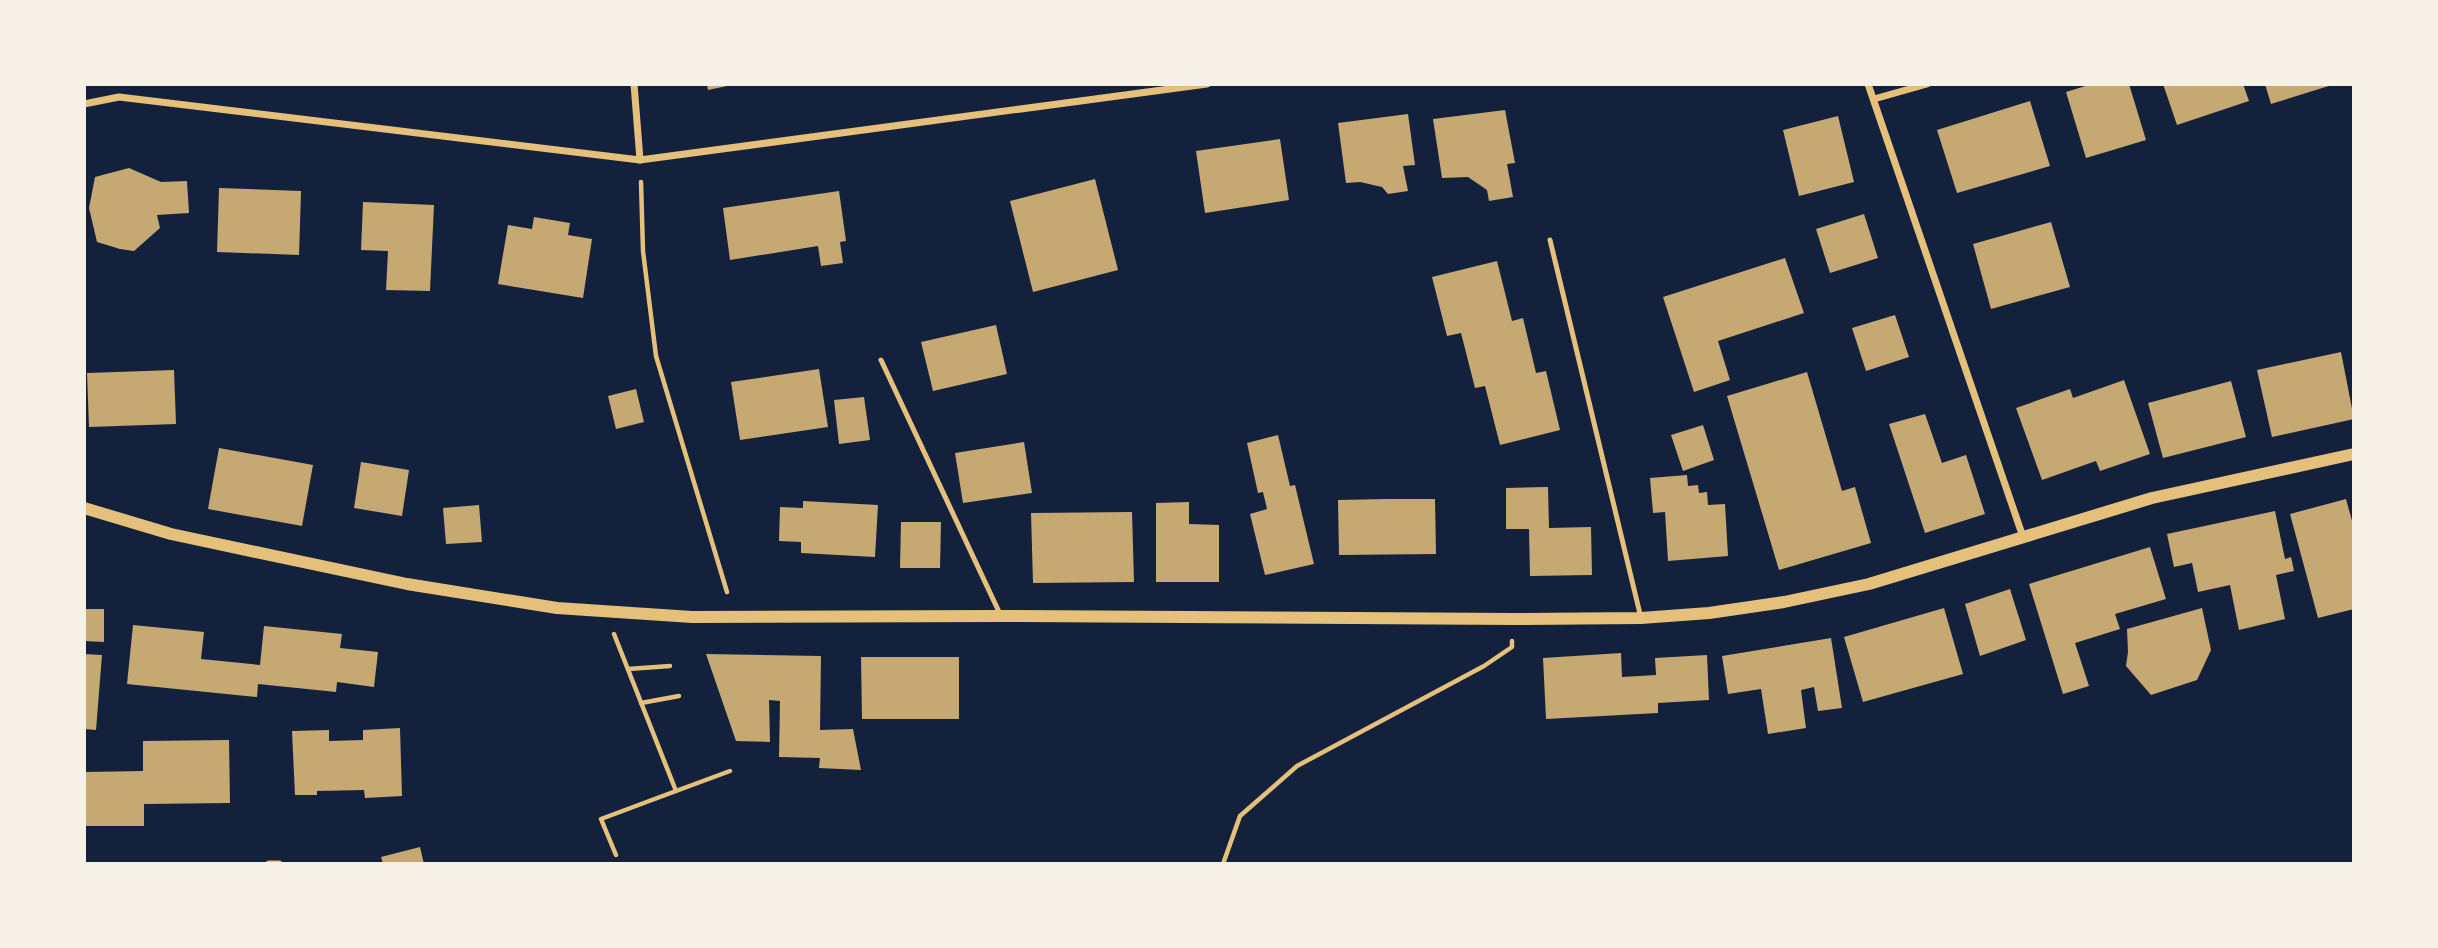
<svg xmlns="http://www.w3.org/2000/svg" width="2438" height="948" font-family="Lato,sans-serif">
	<rect width="100%" height="100%" fill="#14213d"/>
	<g fill="#c6a872">
		<polygon points="707,84 732,84 732,85 708,90"/>
		<polygon points="2092,84 2129,84 2146,140 2086,158 2066,92"/>
		<polygon points="2163,84 2243,84 2249,101 2177,125"/>
		<polygon points="2265,84 2332,84 2332,85 2271,104"/>
		<polygon points="2030,101 2050,166 1957,193 1937,130"/>
		<polygon points="1505,110 1515,163 1507,164 1513,197 1489,201 1487,190 1468,177 1442,178 1433,119"/>
		<polygon points="1408,114 1415,165 1403,166 1408,191 1388,194 1382,187 1360,182 1346,183 1338,123"/>
		<polygon points="1838,116 1854,182 1799,196 1783,130"/>
		<polygon points="1280,139 1289,200 1205,213 1196,151"/>
		<polygon points="129,168 161,182 187,181 189,213 157,215 160,228 134,251 120,249 97,242 89,208 95,177"/>
		<polygon points="1095,179 1118,270 1033,292 1010,201"/>
		<polygon points="219,188 301,191 299,255 217,252"/>
		<polygon points="839,191 846,241 840,242 843,263 821,266 818,246 730,260 723,208"/>
		<polygon points="363,202 434,205 430,291 386,290 388,251 361,250"/>
		<polygon points="1864,214 1878,258 1830,273 1816,229"/>
		<polygon points="534,217 570,223 568,235 592,239 583,298 498,284 508,225 532,229"/>
		<polygon points="2051,222 2070,287 1991,309 1973,244"/>
		<polygon points="1785,258 1804,313 1718,341 1730,380 1694,392 1663,297"/>
		<polygon points="1497,261 1512,321 1523,318 1536,373 1546,371 1560,430 1500,445 1485,386 1475,388 1461,333 1447,336 1432,277"/>
		<polygon points="1895,315 1909,357 1866,371 1852,328"/>
		<polygon points="996,325 1007,374 933,391 921,342"/>
		<polygon points="2341,352 2354,419 2272,437 2257,370"/>
		<polygon points="819,369 828,427 740,440 731,382"/>
		<polygon points="174,370 176,424 89,427 87,373"/>
		<polygon points="1807,372 1842,491 1855,487 1871,543 1779,570 1727,396"/>
		<polygon points="2124,380 2150,454 2100,471 2096,461 2042,480 2016,408 2070,389 2073,398"/>
		<polygon points="2231,381 2246,437 2163,458 2148,403"/>
		<polygon points="636,389 644,422 616,429 608,396"/>
		<polygon points="864,397 870,440 839,444 834,400"/>
		<polygon points="1925,414 1942,463 1966,455 1985,514 1925,533 1889,424"/>
		<polygon points="1703,425 1714,460 1683,471 1671,435"/>
		<polygon points="1278,435 1290,486 1295,485 1314,564 1265,575 1250,514 1267,509 1263,492 1258,493 1247,443"/>
		<polygon points="1024,442 1032,493 963,503 955,453"/>
		<polygon points="219,448 313,465 302,526 208,509"/>
		<polygon points="361,462 409,470 402,516 354,508"/>
		<polygon points="1687,475 1688,486 1698,485 1699,493 1707,492 1708,505 1725,504 1728,556 1668,561 1665,512 1653,513 1650,478"/>
		<polygon points="1548,487 1549,528 1591,527 1592,575 1530,576 1529,529 1506,529 1506,488"/>
		<polygon points="1386,499 1435,499 1436,554 1339,555 1338,500"/>
		<polygon points="2346,499 2354,528 2354,609 2318,618 2290,514"/>
		<polygon points="803,501 878,505 875,557 801,553 801,542 779,541 780,507 803,508"/>
		<polygon points="1189,502 1189,524 1219,525 1219,582 1156,582 1156,503"/>
		<polygon points="479,505 482,542 446,544 443,508"/>
		<polygon points="2275,511 2285,559 2291,557 2294,571 2276,575 2285,619 2239,630 2230,585 2198,592 2192,563 2174,567 2167,534"/>
		<polygon points="1132,512 1134,582 1033,583 1031,513"/>
		<polygon points="901,522 941,522 940,568 900,568"/>
		<polygon points="2150,547 2166,599 2115,614 2120,629 2075,643 2089,686 2063,694 2029,584"/>
		<polygon points="2010,589 2026,640 1980,656 1965,604"/>
		<polygon points="1944,608 1963,674 1863,702 1844,637"/>
		<polygon points="2202,608 2211,650 2197,680 2151,695 2126,666 2128,652 2127,629"/>
		<polygon points="84,609 104,609 104,642 84,641"/>
		<polygon points="133,625 204,632 201,659 260,665 264,626 342,634 340,648 378,652 374,687 337,682 336,692 258,684 257,697 127,684"/>
		<polygon points="1831,638 1842,708 1818,711 1814,687 1801,690 1806,728 1768,734 1761,689 1728,694 1722,656"/>
		<polygon points="1621,653 1622,677 1656,675 1655,658 1707,655 1709,700 1658,703 1658,713 1546,719 1543,658"/>
		<polygon points="84,654 102,655 96,730 84,729"/>
		<polygon points="706,654 821,656 820,730 853,729 861,770 819,768 820,758 779,757 780,701 769,700 770,742 736,741"/>
		<polygon points="861,657 959,657 959,719 862,719"/>
		<polygon points="400,728 402,796 365,798 364,790 317,791 317,795 295,795 292,731 329,730 329,741 363,740 363,730"/>
		<polygon points="229,740 230,803 144,804 144,826 84,826 84,772 143,771 143,741"/>
		<polygon points="420,847 424,864 383,864 381,857"/>
	</g>
	<g fill="none" stroke-linecap="round" stroke-linejoin="round">
		<g stroke="#e5c07b" stroke-width="4.5">
			<polyline points="641,182 643,251 656,356 727,592"/>
			<polyline points="614,634 676,791 601,819 616,855"/>
			<polyline points="628,669 670,666"/>
			<polyline points="641,703 679,696"/>
			<polyline points="676,791 730,771"/>
			<polyline points="1223,864 1240,816 1297,766 1484,666 1512,647 1512,641"/>
		</g>
		<g stroke="#e5c07b" stroke-width="5">
			<polyline points="1550,240 1641,618"/>
			<polyline points="881,360 1000,614"/>
		</g>
		<g stroke="#e5c07b" stroke-width="7">
			<polyline points="634,84 640,160"/>
			<polyline points="1868,84 2023,537"/>
			<polyline points="1874,99 1927,84"/>
			<polyline points="84,104 119,97 640,160 1207,84"/>
			<polyline points="269,864 279,864"/>
		</g>
		<polyline stroke="#e5c07b" stroke-width="12" points="84,508 171,534 407,584 557,608 692,617 1001,616 1515,619 1641,618 1709,613 1784,602 1869,584 2152,498 2354,454"/>
	</g>
	<rect width="2438" height="948" fill="none" stroke="#f6f1e7" stroke-width="172"/>
</svg>
